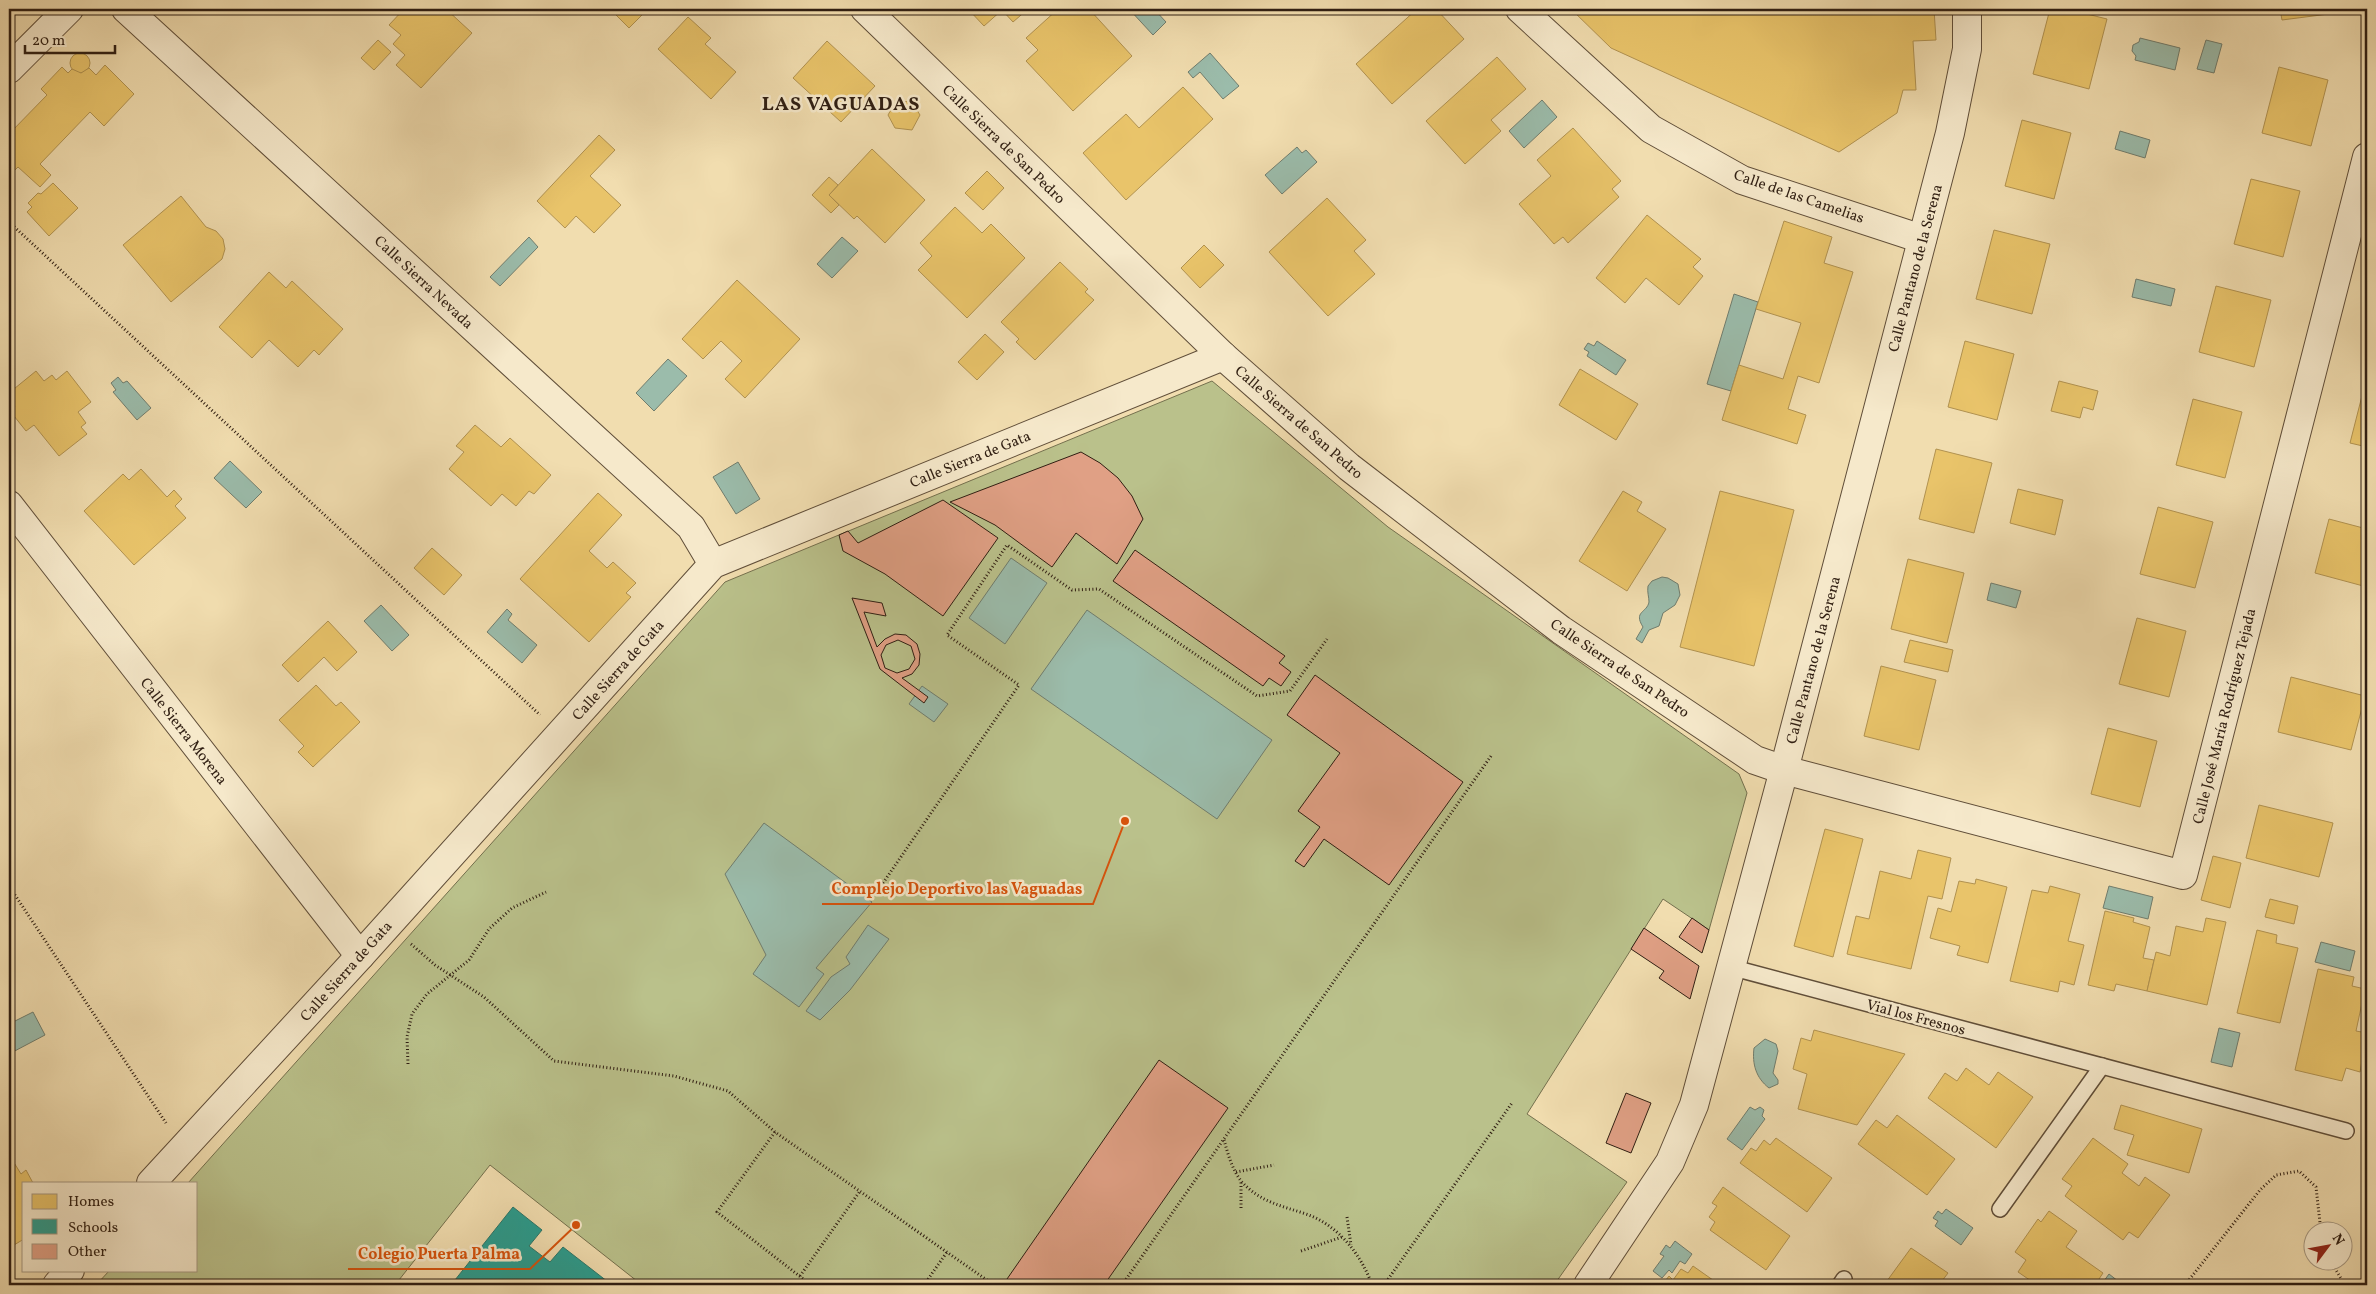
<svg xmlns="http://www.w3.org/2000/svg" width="2376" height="1294" font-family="Vollkorn,serif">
	<rect width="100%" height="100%" fill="#f1ddaf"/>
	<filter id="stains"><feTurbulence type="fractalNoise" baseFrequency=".004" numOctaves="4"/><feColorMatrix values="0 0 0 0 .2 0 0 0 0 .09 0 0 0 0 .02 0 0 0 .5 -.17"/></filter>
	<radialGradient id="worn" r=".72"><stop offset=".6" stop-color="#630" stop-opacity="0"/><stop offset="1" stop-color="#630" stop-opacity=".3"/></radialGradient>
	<polygon fill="#bac18b" stroke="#74704e" points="1212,381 1388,527 1739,774 1747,793 1709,930 1663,899 1527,1114 1627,1182 1554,1285 642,1285 490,1165 395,1285 96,1285 110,1270 196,1270 196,1183 188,1183 725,582"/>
	<g fill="#9bbcab" stroke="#707d6e">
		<polygon points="1129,9 1154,9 1166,22 1153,35"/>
		<polygon points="2140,38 2180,48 2175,70 2135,60 2136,56 2132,51 2133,45 2139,42"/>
		<polygon points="2206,40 2222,44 2214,73 2197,69"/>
		<polygon points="1210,53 1239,86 1223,99 1200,72 1193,78 1188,72"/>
		<polygon points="1542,100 1557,117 1524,148 1509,131"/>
		<polygon points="2120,131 2150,140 2145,158 2115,149"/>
		<polygon points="1297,147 1302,153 1306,150 1317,162 1282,194 1265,175"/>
		<polygon points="529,237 538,247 500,286 490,277"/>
		<polygon points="842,237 858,251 832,278 817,264"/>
		<polygon points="2136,279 2175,289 2171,306 2132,297"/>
		<polygon points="1734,294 1758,302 1731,391 1707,384"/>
		<polygon points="1597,341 1626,360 1616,375 1587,356 1589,352 1584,349 1588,343 1594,346"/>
		<polygon points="668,359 687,376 654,411 636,393"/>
		<polygon points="118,377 123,383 127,381 151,408 137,420 113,392 116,390 111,383"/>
		<polygon points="230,461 262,492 246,508 214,478"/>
		<polygon points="738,462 760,499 736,514 713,477"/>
		<polygon points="1011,558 1047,583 1005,644 969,618"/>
		<path d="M1662,577L1668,578L1678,584L1680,595L1675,605L1663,613L1659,626L1649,630L1642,643L1636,639L1643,627C1633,611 1647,613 1649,602C1649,597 1647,592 1648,586L1652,581Z"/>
		<polygon points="1991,583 2021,591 2016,608 1987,600"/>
		<polygon points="381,605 409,635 392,651 364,621"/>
		<polygon points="507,609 512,614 508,620 537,645 522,663 487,632"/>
		<polygon points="1087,610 1272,740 1217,819 1031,689"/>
		<polygon points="922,686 948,704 934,722 909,704"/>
		<polygon points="764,823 872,902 816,968 824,974 799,1007 753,974 766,955 725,874"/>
		<polygon points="2109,886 2153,897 2148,919 2103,908"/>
		<polygon points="868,925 889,939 850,990 820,1020 806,1011 831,977 850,964 846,957"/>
		<polygon points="2321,942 2355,951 2350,971 2315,962"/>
		<polygon points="33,1012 45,1035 9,1054 9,1024"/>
		<polygon points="2219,1028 2240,1033 2232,1067 2211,1062"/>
		<path d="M1765,1039L1776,1044L1778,1051L1773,1073L1778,1080V1084L1769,1088C1756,1078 1752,1064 1754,1048Z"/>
		<polygon points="1750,1107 1755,1110 1760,1107 1764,1110 1762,1116 1765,1119 1742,1150 1727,1139"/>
		<polygon points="1946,1209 1973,1228 1961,1245 1935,1226 1938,1221 1933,1218 1938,1211 1942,1214"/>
		<polygon points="1675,1241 1692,1254 1685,1264 1680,1261 1672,1273 1669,1270 1662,1278 1653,1271 1664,1256 1660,1254 1666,1245 1670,1248"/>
		<polygon points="2109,1274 2123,1285 2101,1285"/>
	</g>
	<g fill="#e9c46a" stroke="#b19250">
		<polygon points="404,9 446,9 472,33 421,88 396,65 405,55 393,44 401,35 389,25"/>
		<polygon points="610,9 648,9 629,28"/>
		<polygon points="968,9 1028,9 1013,22 1002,10 984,26"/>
		<polygon points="1058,9 1089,9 1132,56 1073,111 1026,61 1038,50 1026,38"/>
		<polygon points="1417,9 1436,9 1464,39 1392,104 1356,64"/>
		<polygon points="1571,9 1934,9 1936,40 1913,41 1916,90 1903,90 1897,113 1839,152 1611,48"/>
		<polygon points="2050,9 2067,9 2107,19 2089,89 2033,74"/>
		<polygon points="2280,9 2352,9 2352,11 2282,20"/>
		<polygon points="688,17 711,38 705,44 736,72 711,99 658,49"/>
		<polygon points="378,40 391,52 374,70 361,58"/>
		<polygon points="827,41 875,86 841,122 793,78"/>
		<circle cx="80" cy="63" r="10"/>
		<polygon points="1497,57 1526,89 1491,120 1501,131 1465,164 1426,121"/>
		<polygon points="105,65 134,94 104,126 90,112 40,164 51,175 40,187 18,167 10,175 9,134 47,95 41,89 62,67 68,73 72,69 81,73 89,68 96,75"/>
		<polygon points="2279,67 2328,80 2311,146 2262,133"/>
		<polygon points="1183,87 1213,119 1126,200 1083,153 1126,114 1139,128"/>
		<polygon points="896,101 912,102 920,115 912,130 895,128 888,115"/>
		<polygon points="2022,120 2071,133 2054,199 2005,186"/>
		<polygon points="1573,128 1621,181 1612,189 1619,197 1568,243 1563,237 1554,244 1519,204 1551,176 1537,160"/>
		<polygon points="599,135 615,150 590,176 621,205 594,233 576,216 565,228 537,201"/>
		<polygon points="872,149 925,200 885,243 857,216 854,219 829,195"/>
		<polygon points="987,171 1004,188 983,210 965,193"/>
		<polygon points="829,177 838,185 829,195 839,205 831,213 812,195"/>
		<polygon points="2251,179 2300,191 2283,257 2234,244"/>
		<polygon points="53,183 78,208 49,236 27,212 32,207 28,203 38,193 41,194"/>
		<polygon points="181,196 206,227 216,231 223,239 225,249 222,259 171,302 123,245"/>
		<polygon points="1327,198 1366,240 1354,251 1375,274 1328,316 1269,252"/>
		<polygon points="955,207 982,233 991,224 1025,258 967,318 918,270 932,256 920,243"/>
		<polygon points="1647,215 1701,259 1693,267 1703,276 1679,305 1646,278 1625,303 1596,278"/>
		<polygon points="1784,221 1832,237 1824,263 1853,272 1819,383 1798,376 1788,409 1806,415 1797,444 1722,420 1739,365 1783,379 1801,323 1756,309"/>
		<polygon points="1994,230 2050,244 2032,314 1976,299"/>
		<polygon points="1204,245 1224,265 1200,288 1181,268"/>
		<polygon points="1060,262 1088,289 1085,292 1094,300 1035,360 1016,342 1019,339 1001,322"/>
		<polygon points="269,272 286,288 292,281 343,329 319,355 314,350 298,367 269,340 252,358 219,327"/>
		<polygon points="737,280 800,339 745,398 725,379 742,361 721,341 703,359 682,339"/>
		<polygon points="2216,286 2271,300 2254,367 2199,352"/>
		<polygon points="985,334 1004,352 977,380 958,362"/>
		<polygon points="1965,341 2014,354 1997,420 1948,407"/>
		<polygon points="1580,369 1638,404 1616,440 1559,405"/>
		<polygon points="36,371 44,381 52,375 56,380 67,371 91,402 78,412 86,423 81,427 87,434 59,456 34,425 26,431 10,411 15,407 9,399 9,393"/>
		<polygon points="2059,381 2098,391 2093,410 2083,407 2080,418 2051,411"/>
		<polygon points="2364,388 2367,389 2367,447 2350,443"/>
		<polygon points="2193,399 2242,412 2225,478 2176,465"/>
		<polygon points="475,425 501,447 510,438 551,475 534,494 529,491 516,506 502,494 491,506 449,469 464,452 456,446"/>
		<polygon points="1936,449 1992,463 1974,533 1919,519"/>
		<polygon points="141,469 167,497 174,490 182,499 175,506 186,518 134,565 84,511 123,474 129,480"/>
		<polygon points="2018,489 2063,500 2055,535 2010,523"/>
		<polygon points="1623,491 1642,502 1637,511 1666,529 1627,591 1579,561"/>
		<polygon points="1720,491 1794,510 1754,666 1680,647"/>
		<polygon points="598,493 622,515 589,551 607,568 613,562 636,583 626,593 631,597 589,642 520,579"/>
		<polygon points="2158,507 2213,522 2195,588 2140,574"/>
		<polygon points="2329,519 2367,529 2367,587 2315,573"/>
		<polygon points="432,548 462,575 444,595 414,568"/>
		<polygon points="1908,559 1964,573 1947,643 1891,629"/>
		<polygon points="2137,618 2186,631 2169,697 2119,684"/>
		<polygon points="328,621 357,652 337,671 324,657 298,682 282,665"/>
		<polygon points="1910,640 1953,650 1948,672 1904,662"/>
		<polygon points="1881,666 1936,680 1919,750 1864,736"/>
		<polygon points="2291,677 2365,696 2351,750 2278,732"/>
		<polygon points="316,685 336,706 341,702 360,722 313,767 298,752 304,746 279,720"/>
		<polygon points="2108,728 2157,741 2140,807 2091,794"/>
		<polygon points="2259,805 2333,823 2319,877 2246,858"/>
		<polygon points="1825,829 1863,839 1833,957 1794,946"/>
		<polygon points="1918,850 1951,858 1942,899 1928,896 1911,969 1847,954 1856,916 1869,919 1880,871 1911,879"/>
		<polygon points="2213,856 2241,863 2230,908 2201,900"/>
		<polygon points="1976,879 2007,887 1988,963 1957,955 1960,946 1930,938 1938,908 1951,912 1959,881 1975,884"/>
		<polygon points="2050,886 2080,894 2068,941 2084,945 2074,985 2060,981 2058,992 2010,981 2032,890 2048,893"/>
		<polygon points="2270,899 2298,906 2294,924 2265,917"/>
		<polygon points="2105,911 2134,918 2133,922 2150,927 2143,958 2154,960 2147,991 2116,984 2114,991 2088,985"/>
		<polygon points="2206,918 2226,922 2207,1005 2147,991 2156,952 2170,956 2176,926 2203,932"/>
		<polygon points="2257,930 2277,935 2276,943 2298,948 2280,1023 2237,1013"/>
		<polygon points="2318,969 2354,977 2352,986 2365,989 2356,1031 2367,1033 2360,1072 2346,1068 2342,1081 2295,1070"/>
		<polygon points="1814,1030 1905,1054 1857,1125 1798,1109 1807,1074 1793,1069 1801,1038 1811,1041"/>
		<polygon points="1966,1068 1989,1085 1998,1072 2033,1097 1996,1148 1928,1098 1945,1073 1957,1081"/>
		<polygon points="2121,1105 2202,1129 2189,1173 2127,1155 2134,1135 2114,1129"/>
		<polygon points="1897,1115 1955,1159 1927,1195 1858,1144 1876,1120 1887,1128"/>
		<polygon points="1776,1138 1832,1178 1807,1212 1740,1163 1751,1148 1756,1151 1764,1140 1770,1145"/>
		<polygon points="2093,1138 2128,1164 2122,1173 2139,1186 2145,1177 2170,1195 2138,1238 2129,1232 2123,1240 2065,1196 2072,1186 2062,1179"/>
		<polygon points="13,1161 21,1174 26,1170 33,1183 24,1183 24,1239 9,1248 9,1163"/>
		<polygon points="1723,1187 1790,1236 1766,1270 1710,1230 1715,1222 1709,1217 1717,1206 1712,1203"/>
		<polygon points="2049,1211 2077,1231 2066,1247 2103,1273 2095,1285 2037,1285 2018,1272 2026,1260 2015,1252 2038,1219 2041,1222"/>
		<polygon points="1911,1248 1948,1273 1939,1285 1884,1285"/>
		<polygon points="1693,1266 1720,1285 1662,1285 1669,1276 1673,1280 1681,1269 1688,1273"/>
	</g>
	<polygon fill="#2a9d8f" stroke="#2c776a" points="513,1207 542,1230 529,1246 550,1262 563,1247 612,1285 451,1285"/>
	<g fill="#e0a085" stroke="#2f1e12" fill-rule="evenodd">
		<polygon points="1081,452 1100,463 1118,478 1132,496 1143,519 1117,564 1076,533 1052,567 995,525 950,502"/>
		<polygon points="943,500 998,538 943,616 885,574 843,551 839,535 848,531 858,543"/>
		<polygon points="1135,550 1285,656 1279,663 1291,672 1281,686 1269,678 1263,686 1113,581"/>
		<path d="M852,598L882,603L886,616L864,612L877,647L885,639L895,634L906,635L917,644L920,654L919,665L912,674L902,678L928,697L924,703L880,669ZM898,640L911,646L915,659L909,669L897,673L885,668L881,655L886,645Z"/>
		<polygon points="1315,675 1463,782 1389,885 1324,839 1304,867 1295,861 1320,827 1298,811 1340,753 1287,715"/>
		<polygon points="1692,918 1709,930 1702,953 1679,937"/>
		<polygon points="1644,928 1699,966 1690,999 1659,978 1664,971 1631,949"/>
		<polygon points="1159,1060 1228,1108 1104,1285 1016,1285 1007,1279"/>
		<polygon points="1626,1093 1651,1103 1631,1153 1606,1143"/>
	</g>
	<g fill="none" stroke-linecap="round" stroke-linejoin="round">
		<defs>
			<g id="lane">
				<polyline points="1730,967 2346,1131"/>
				<polyline points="2000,1209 2102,1066"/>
				<polyline points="1840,1285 1844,1279"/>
			</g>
			<g id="street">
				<polyline points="126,9 691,527 713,564"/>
				<polyline points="865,9 1223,356 1349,467 1561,630 1755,760 1784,770 2183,875 2367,157"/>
				<polyline points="1520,9 1651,129 1742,180 1922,239"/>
				<polyline points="9,69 69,9"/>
				<polyline points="9,505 360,956"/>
				<polyline points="151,1183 360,956 713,564 1223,356"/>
				<polyline points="57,1285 70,1270"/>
				<polyline points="1588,1285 1670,1162 1694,1105 1784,770 1950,133 1967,49 1967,9"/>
			</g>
		</defs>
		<use href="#lane" stroke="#604e39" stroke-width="18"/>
		<use href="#street" stroke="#604e39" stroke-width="30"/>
		<g stroke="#2f1e12" stroke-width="3" stroke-dasharray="1 2.5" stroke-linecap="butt">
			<polyline points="9,222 540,715"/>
			<polyline points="883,883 1019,685 947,635 1007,545 1072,590 1099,589 1257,696 1290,691 1327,639"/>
			<polyline points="9,886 166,1123"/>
			<polyline points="411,944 435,965 484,997 554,1061 674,1076 728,1091 775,1132 994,1285"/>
			<polyline points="408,1064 407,1037 412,1014 427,994 469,960 489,929 512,908 546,892"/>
			<polyline points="775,1132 717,1212 811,1285"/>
			<path d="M1224,1140C1228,1154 1232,1170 1242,1182C1260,1202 1282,1206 1306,1214C1338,1225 1361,1254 1372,1285"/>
			<polyline points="1236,1172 1274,1165"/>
			<polyline points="1241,1208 1241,1182"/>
			<polyline points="1347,1217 1351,1245"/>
			<polyline points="1301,1251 1342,1237"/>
			<polyline points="2331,1262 2345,1285"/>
			<polyline points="800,1276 860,1191"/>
			<polyline points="924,1285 947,1252"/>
			<polyline points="1122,1285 1491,756"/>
			<polyline points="1384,1285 1512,1103"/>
			<polyline points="2185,1285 2260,1190 2276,1175 2299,1171 2316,1187 2321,1232"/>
		</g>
		<use href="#lane" stroke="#f6e9cb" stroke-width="15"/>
		<use href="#street" stroke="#f6e9cb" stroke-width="28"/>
	</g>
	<g text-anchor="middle" stroke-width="5" stroke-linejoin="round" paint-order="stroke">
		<g font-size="15" fill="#2f1e12" stroke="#f6e9cb">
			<text transform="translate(1004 144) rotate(44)" y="5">Calle Sierra de San Pedro</text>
			<text transform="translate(1799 196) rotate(19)" y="5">Calle de las Camelias</text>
			<text transform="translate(1915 268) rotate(-75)" y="5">Calle Pantano de la Serena</text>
			<text transform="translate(424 282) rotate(43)" y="5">Calle Sierra Nevada</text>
			<text transform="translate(1299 422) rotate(41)" y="5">Calle Sierra de San Pedro</text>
			<text transform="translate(970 459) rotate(-22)" y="5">Calle Sierra de Gata</text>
			<text transform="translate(1813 660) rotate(-75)" y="5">Calle Pantano de la Serena</text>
			<text transform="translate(1620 668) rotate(34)" y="5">Calle Sierra de San Pedro</text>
			<text transform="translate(618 670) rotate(-48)" y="5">Calle Sierra de Gata</text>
			<text transform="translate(2224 716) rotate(-76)" y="5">Calle José María Rodríguez Tejada</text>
			<text transform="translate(184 731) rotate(52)" y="5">Calle Sierra Morena</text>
			<text transform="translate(346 971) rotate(-48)" y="5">Calle Sierra de Gata</text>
			<text transform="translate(1916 1017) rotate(15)" y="5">Vial los Fresnos</text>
		</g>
		<g font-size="20" font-weight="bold" letter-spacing="1" fill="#2f1e12" stroke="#f6e9cb">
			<text x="841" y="110">LAS VAGUADAS</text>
		</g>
	</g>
	<path fill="none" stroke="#d6530d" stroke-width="2" d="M1125 821L1093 904H822M576 1225L530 1269H348"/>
	<g fill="#d6530d" stroke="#f6e9cb" stroke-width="2">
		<circle cx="1125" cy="821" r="5"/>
		<circle cx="576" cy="1225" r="5"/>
	</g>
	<g font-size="16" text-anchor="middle" font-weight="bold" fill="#d6530d" stroke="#f6e9cb" stroke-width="5" stroke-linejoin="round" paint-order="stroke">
		<text x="957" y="894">Complejo Deportivo las Vaguadas</text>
		<text x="439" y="1259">Colegio Puerta Palma</text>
	</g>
	<rect width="2376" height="1294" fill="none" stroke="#f1ddaf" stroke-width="30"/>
	<rect x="10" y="10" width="2356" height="1274" fill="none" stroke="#2f1e12" stroke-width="2.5"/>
	<rect x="15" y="15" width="2346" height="1264" fill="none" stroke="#2f1e12"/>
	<rect x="22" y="1182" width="175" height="90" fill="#f6e9cb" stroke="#a69881"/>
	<rect x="32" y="1194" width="25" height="15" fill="#e9c46a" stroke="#a69881"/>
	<text x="68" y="1206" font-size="15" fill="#2f1e12">Homes</text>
	<rect x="32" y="1219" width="25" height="15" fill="#2a9d8f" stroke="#a69881"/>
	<text x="68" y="1232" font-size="15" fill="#2f1e12">Schools</text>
	<rect x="32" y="1244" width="25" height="15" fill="#e0a085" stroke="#a69881"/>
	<text x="68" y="1256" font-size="15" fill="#2f1e12">Other</text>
	<g transform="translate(2328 1246) rotate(58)"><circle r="24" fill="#f6e9cb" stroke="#a69881"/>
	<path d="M0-4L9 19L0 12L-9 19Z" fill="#8f2418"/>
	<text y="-8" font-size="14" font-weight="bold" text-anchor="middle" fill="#2f1e12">N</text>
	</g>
	<path d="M25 45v8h90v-8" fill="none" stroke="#2f1e12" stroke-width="2.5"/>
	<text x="32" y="45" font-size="15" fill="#2f1e12" stroke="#f6e9cb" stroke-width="4" paint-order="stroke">20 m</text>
	<rect width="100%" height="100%" filter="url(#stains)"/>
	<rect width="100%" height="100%" fill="url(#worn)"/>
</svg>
